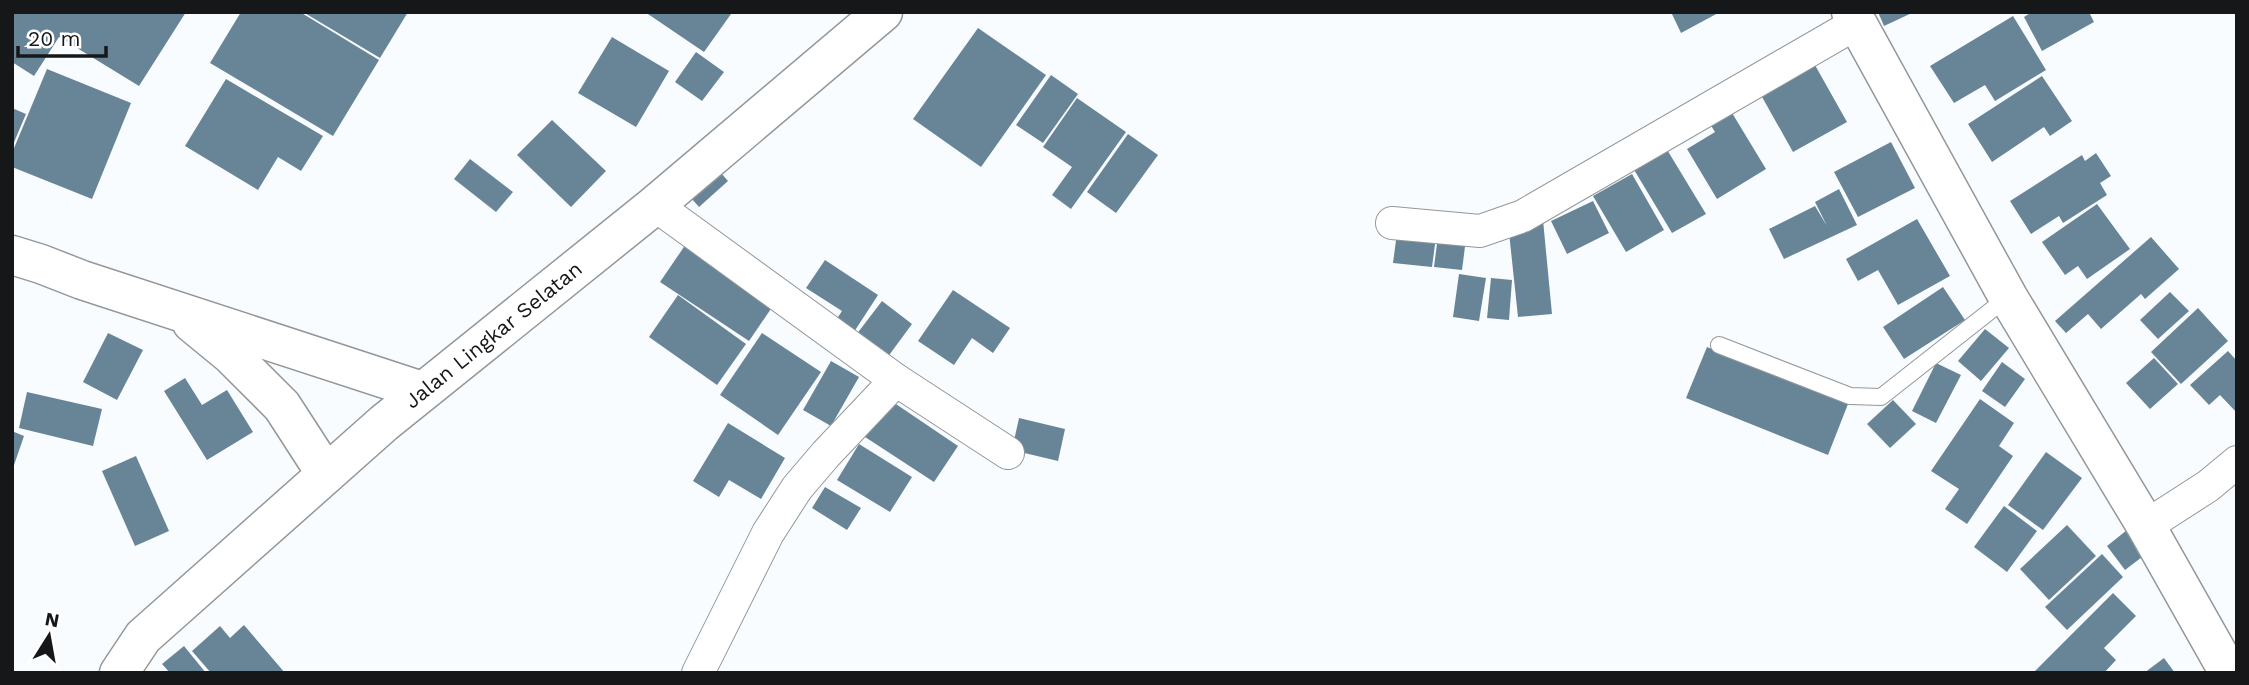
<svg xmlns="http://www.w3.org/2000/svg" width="2249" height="685" font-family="'Work Sans',sans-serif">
	<rect width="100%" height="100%" fill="#f9fcff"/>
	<g fill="#688598">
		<polygon points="12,12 186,12 139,86 59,37 34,76 12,62"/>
		<polygon points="241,12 300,12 379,60 333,136 210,63"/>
		<polygon points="303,12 408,12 380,58"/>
		<polygon points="645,12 728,12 731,14 704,52"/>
		<polygon points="1671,12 1720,12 1681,33"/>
		<polygon points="1878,12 1914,12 1884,26"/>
		<polygon points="2032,12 2089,12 2094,22 2042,51 2024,17"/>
		<polygon points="2013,16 2046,70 1995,101 1985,85 1954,103 1930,66"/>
		<polygon points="978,28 1046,75 981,167 913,119"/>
		<polygon points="612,37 669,71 636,127 578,93"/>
		<polygon points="696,52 724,72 702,101 675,82"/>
		<polygon points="1811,58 1847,122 1793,152 1757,88"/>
		<polygon points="47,69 131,103 92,199 12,167 12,153"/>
		<polygon points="1051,75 1078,94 1043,143 1016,125"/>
		<polygon points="2042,76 2072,121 2050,136 2044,127 1992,162 1968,124"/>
		<polygon points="226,79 323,136 301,171 278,157 258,190 185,146"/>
		<polygon points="1077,98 1126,132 1071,209 1052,195 1072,167 1043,147"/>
		<polygon points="1726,103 1766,169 1717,199 1687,149 1715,132 1705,116"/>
		<polygon points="12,108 26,114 12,147"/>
		<polygon points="552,120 606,171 571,207 517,155"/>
		<polygon points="1128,134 1158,155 1116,213 1087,192"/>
		<polygon points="1891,142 1915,188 1858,217 1834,172"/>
		<polygon points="1666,148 1706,214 1672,233 1633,168"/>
		<polygon points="2096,153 2111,176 2100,183 2107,195 2063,223 2059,216 2031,234 2010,201 2082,155 2085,161"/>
		<polygon points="470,159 513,192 496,212 454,179"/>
		<polygon points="714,165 728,181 699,207 685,191"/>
		<polygon points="1632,174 1664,230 1626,252 1593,196"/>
		<polygon points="1839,189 1857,225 1784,259 1769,229 1815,206 1827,226 1815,202"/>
		<polygon points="1593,201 1609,233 1567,254 1551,221"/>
		<polygon points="2097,204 2130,249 2087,279 2078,266 2065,275 2042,242"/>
		<polygon points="1917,219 1950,276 1898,305 1878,270 1858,281 1846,259"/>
		<polygon points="1543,220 1552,314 1518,317 1508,223"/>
		<polygon points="1397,233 1436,237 1432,267 1393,263"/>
		<polygon points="1438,236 1466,239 1462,270 1434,267"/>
		<polygon points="2151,237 2179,269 2145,299 2141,294 2101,329 2088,314 2066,333 2055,321"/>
		<polygon points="688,241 777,300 749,341 660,282"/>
		<polygon points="825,260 878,295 852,335 834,323 842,311 806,288"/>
		<polygon points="1459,274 1486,278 1479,321 1453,317"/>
		<polygon points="1491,278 1512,280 1509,320 1487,318"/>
		<polygon points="1943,287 1965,320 1904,359 1883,327"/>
		<polygon points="953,290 1010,328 993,353 972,338 954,365 918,341"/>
		<polygon points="2170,292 2189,311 2158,339 2140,320"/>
		<polygon points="678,295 746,344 717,385 649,337"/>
		<polygon points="882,301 912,324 887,358 856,335"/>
		<polygon points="2198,308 2228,341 2181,384 2151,352"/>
		<polygon points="1985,329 2009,348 1981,381 1958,361"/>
		<polygon points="108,333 143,350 117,400 83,382"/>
		<polygon points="762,333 821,372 778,435 720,395"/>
		<polygon points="1707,347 1848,404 1828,455 1686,398"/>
		<polygon points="2228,351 2237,361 2237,413 2220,395 2209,405 2190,385"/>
		<polygon points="2154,358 2178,384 2150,409 2126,383"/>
		<polygon points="831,361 859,377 831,426 803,410"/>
		<polygon points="2002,362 2025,379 2005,407 1982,391"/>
		<polygon points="1936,363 1961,375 1936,423 1912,411"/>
		<polygon points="185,378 202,405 227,390 253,432 207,460 164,391"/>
		<polygon points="27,392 102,409 93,446 19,428"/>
		<polygon points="887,398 958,446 934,482 862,435"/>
		<polygon points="1980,399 2014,423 1999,446 2013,456 1967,524 1945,509 1959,489 1931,471"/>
		<polygon points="1893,400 1916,424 1890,448 1867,424"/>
		<polygon points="1019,418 1065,429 1058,461 1012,450"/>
		<polygon points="728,423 785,458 761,499 729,480 719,497 693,481"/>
		<polygon points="12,431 24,436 13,468 12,468"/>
		<polygon points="859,444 912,477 890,512 837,480"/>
		<polygon points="2046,452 2082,478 2043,530 2008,505"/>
		<polygon points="136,456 169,531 135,546 102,471"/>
		<polygon points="825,487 861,508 847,530 812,508"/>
		<polygon points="2004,506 2037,531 2007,572 1974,547"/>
		<polygon points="2067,525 2096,556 2049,600 2020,569"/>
		<polygon points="2127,530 2146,554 2125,570 2107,546"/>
		<polygon points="2102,554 2123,577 2067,630 2045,607"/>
		<polygon points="2113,593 2136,616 2104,648 2116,660 2104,673 2033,673"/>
		<polygon points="244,625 285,673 211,673 192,651 220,626 230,638"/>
		<polygon points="184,646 206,673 170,673 162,664"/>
		<polygon points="2164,658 2175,673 2144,673"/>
	</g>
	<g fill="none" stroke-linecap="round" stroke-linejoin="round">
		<defs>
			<polyline id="lane" points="1719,345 1850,396 1881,397 2008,297"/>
			<g id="street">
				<polyline points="655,205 896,380 826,454 797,488 768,533 698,673"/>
				<polyline points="1392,223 1480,231 1523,216 1857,23"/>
				<polyline points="896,380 1008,453"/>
				<polyline points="2146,526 2208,486 2237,462"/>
			</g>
			<g id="secondary">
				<polyline points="1851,12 2008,297 2146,526 2229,673"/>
				<polyline points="12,255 41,264 82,280 422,391"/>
				<polyline points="192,323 231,355 282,406 326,474"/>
			</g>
			<g id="highway">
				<path id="s1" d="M119,673L143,637L384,423L655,205L883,12"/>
			</g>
		</defs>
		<use href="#lane" stroke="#93979a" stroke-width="18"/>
		<use href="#street" stroke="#93979a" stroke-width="34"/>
		<use href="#secondary" stroke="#93979a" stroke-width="41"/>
		<use href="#highway" stroke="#93979a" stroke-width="41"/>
		<use href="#lane" stroke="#fff" stroke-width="16"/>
		<use href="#street" stroke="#fff" stroke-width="32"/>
		<use href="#secondary" stroke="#fff" stroke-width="38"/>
		<use href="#highway" stroke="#fff" stroke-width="38"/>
	</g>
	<g text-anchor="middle" stroke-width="5" stroke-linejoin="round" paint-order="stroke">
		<g font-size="21" fill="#161719" stroke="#fff">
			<text dy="7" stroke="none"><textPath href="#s1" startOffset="506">Jalan Lingkar Selatan</textPath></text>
		</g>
	</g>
	<rect width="2249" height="685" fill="none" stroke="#161719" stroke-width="28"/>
	<g transform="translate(49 636) rotate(11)" stroke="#ffffff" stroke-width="5" paint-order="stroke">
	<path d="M0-5L12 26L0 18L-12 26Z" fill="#161719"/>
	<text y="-10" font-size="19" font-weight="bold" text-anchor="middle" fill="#161719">N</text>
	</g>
	<path d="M18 46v10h88v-10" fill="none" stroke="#161719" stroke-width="3.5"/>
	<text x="28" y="46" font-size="21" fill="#161719" stroke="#ffffff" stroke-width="5" paint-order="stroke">20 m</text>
</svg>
